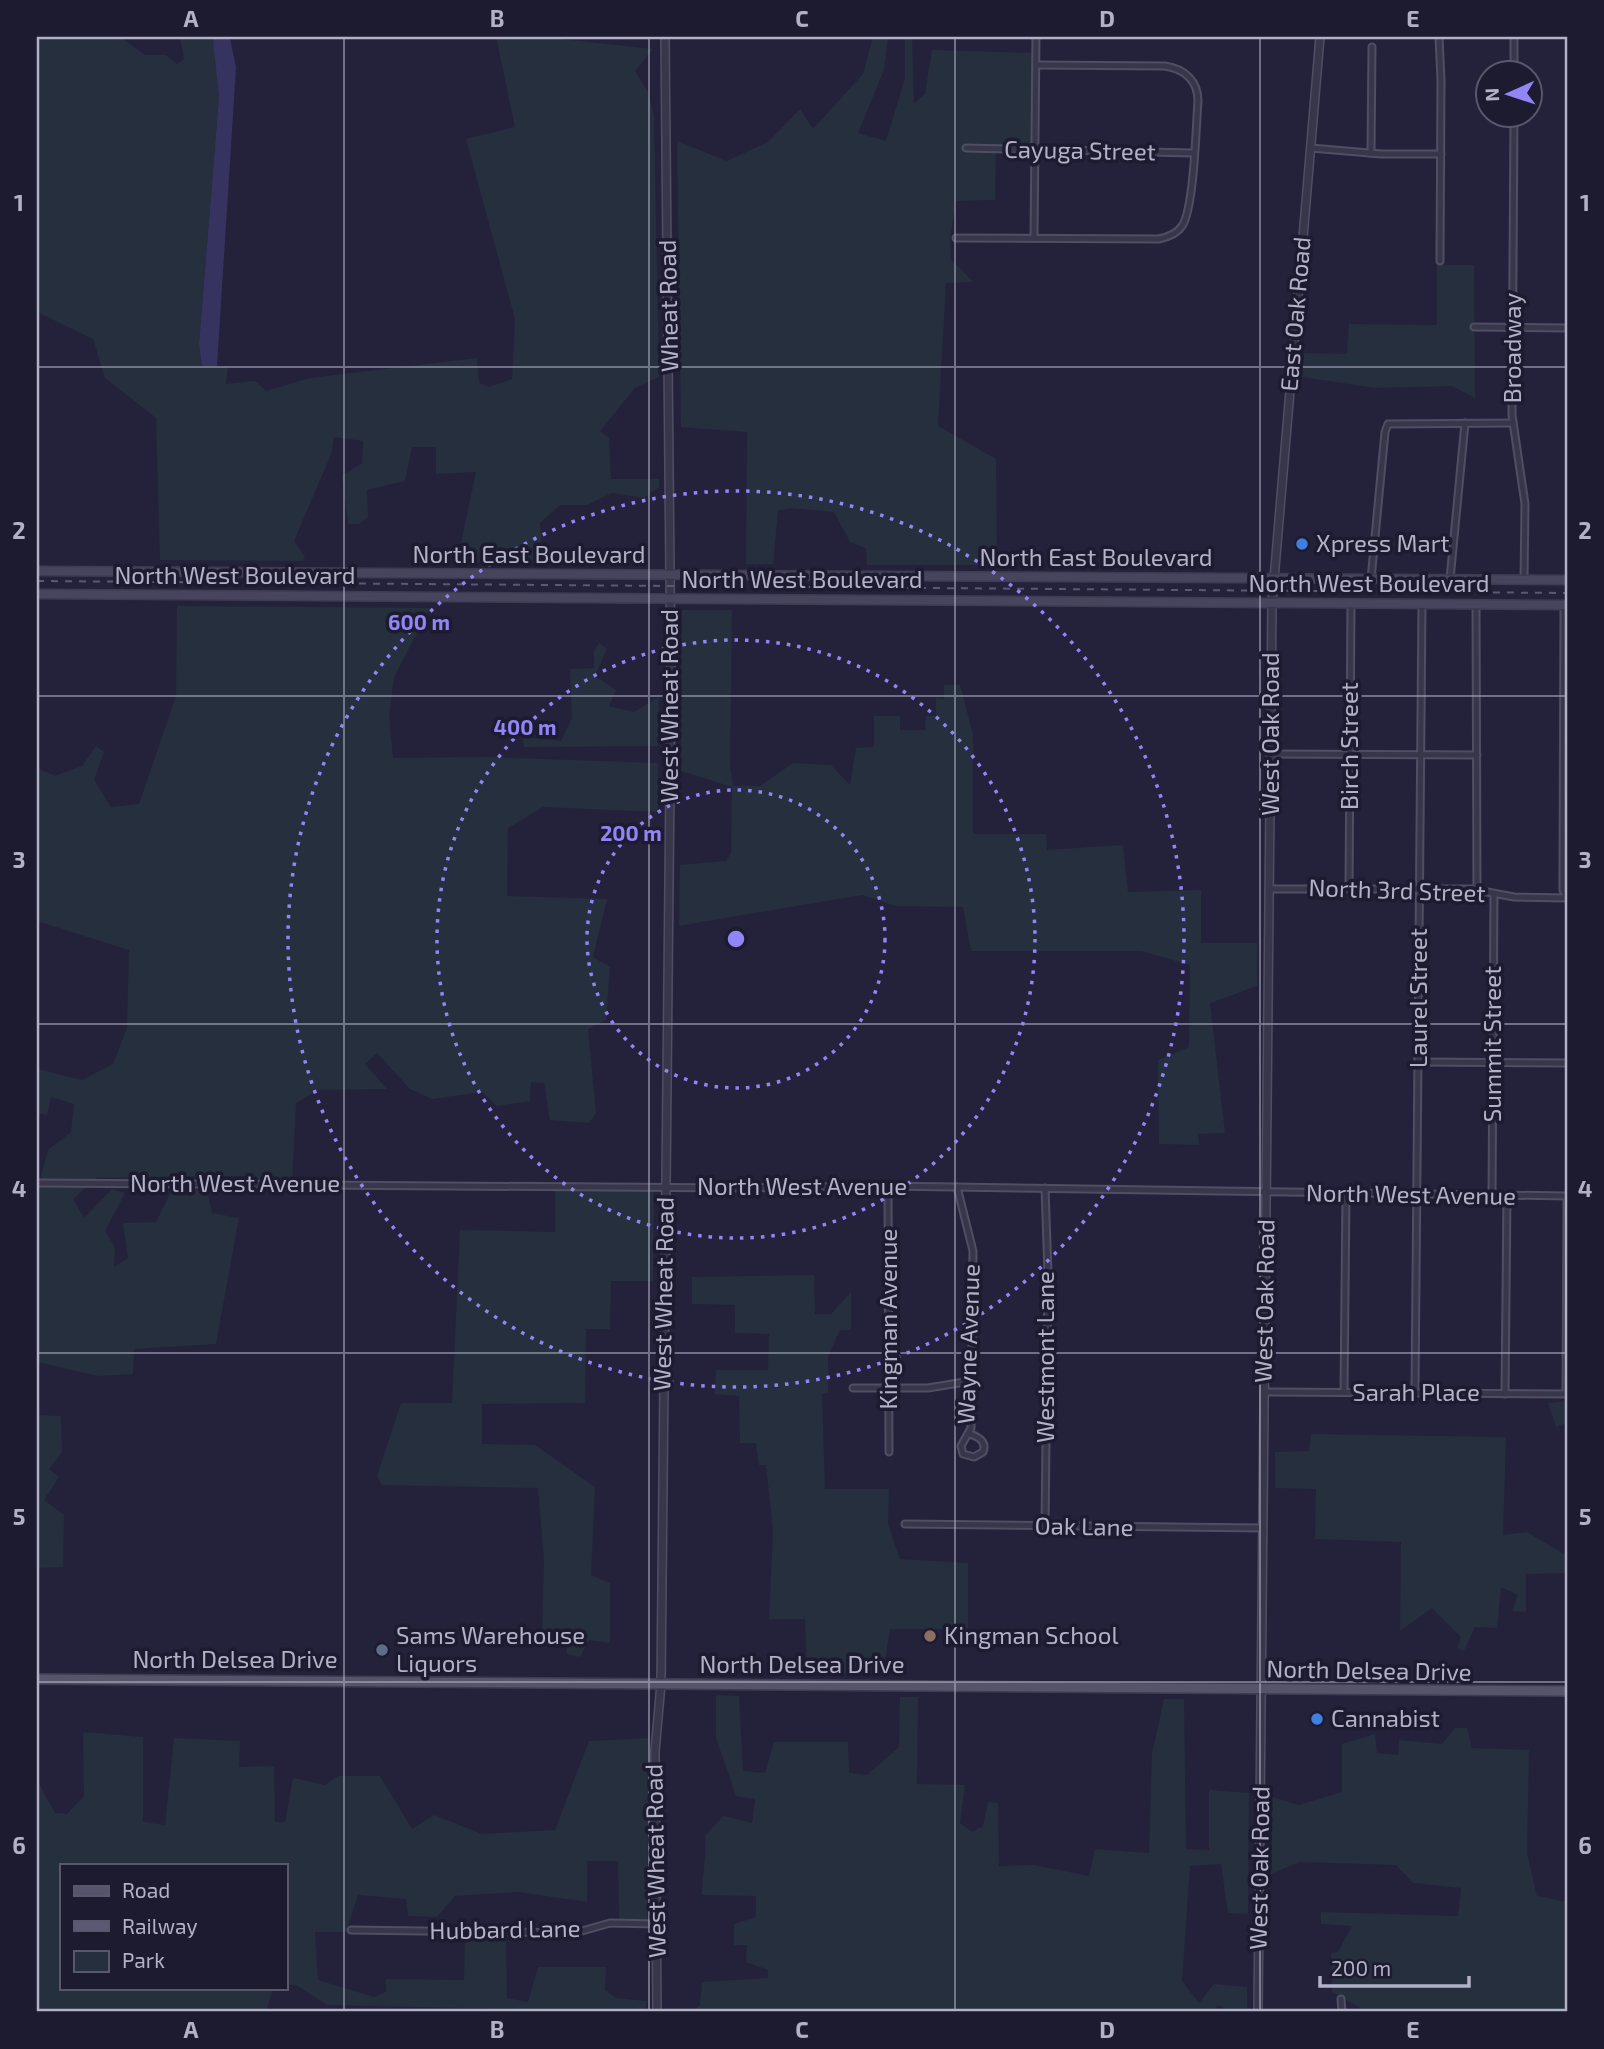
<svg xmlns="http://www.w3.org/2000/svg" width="1604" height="2049" font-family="'Exo 2',sans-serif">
	<rect width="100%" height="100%" fill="#24223b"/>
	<g fill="#252f3e">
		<polygon points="37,37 120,37 145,55 166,55 177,64 184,59 180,37 215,37 213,42 219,97 199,344 202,366 228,367 226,384 255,381 266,391 310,378 477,358 479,383 489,387 512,379 515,319 466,139 515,127 496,37 562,37 562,39 653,49 635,71 648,92 654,116 659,377 635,388 600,431 609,438 611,479 659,479 659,487 644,498 612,493 587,505 560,505 540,523 543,563 457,562 476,472 436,474 436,447 412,447 405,481 367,490 368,517 359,524 348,524 342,476 362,463 363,441 334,437 332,452 294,541 305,557 303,561 160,560 156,418 105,378 93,339 37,312"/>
		<polygon points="873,37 888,37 884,70 858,133 886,141 905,78 905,37 912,37 914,104 925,93 932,50 1035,53 1035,150 996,153 995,200 956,201 950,239 951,259 973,282 946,283 938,426 996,459 997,565 867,565 866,548 850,542 834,512 791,508 778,511 773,564 746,564 747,432 681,427 677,141 727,161 768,142 800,109 813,129 863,74"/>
		<polygon points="1437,265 1474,265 1475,398 1452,386 1375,388 1302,377 1304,353 1347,354 1349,324 1437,325"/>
		<polygon points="177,606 430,608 394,677 389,716 393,758 488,757 658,763 658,812 543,807 508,828 507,896 607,899 593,957 610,967 606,1020 588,1029 596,1113 589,1123 550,1120 544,1083 531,1082 530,1101 497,1106 482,1092 432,1099 410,1089 377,1053 365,1064 387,1089 318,1090 296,1103 292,1184 245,1183 242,1176 97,1178 73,1199 84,1218 112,1189 125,1193 105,1231 115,1247 114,1267 128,1258 123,1223 156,1222 173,1188 207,1190 212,1213 239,1218 216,1344 134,1349 133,1374 98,1376 37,1362 37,1191 48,1150 71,1132 74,1104 51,1097 47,1115 37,1113 37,1069 82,1080 113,1064 127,1028 129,950 37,921 37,768 55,776 82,766 96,746 104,752 94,780 111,807 139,804 176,696"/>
		<polygon points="682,610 732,610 730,767 733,786 760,786 793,763 831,765 850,785 856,748 874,747 874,716 900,716 900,730 925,730 926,716 936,716 936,698 944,699 944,685 960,685 973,734 973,834 1046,834 1047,850 1123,845 1128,892 1201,890 1201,943 1257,943 1257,986 1210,1003 1225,1133 1198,1134 1199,1145 1159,1144 1158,1060 1189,1047 1190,965 1141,951 971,951 963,907 896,906 862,895 679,926 680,865 726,861 731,853 732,787 681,771"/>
		<polygon points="599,643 607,649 595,676 616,690 609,706 634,712 659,697 658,746 524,747 523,737 561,741 572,718 570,669 594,668 594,651"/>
		<polygon points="555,1185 654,1186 653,1281 611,1281 610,1329 586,1329 585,1403 482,1404 482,1444 535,1445 595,1487 591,1575 610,1583 610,1643 589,1640 580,1657 567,1654 567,1635 542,1634 544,1561 538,1488 382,1485 377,1476 401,1403 452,1403 460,1230 555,1232"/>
		<polygon points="814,1275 815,1314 831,1314 851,1292 851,1330 840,1330 828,1356 828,1393 822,1394 825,1489 889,1489 888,1524 900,1559 968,1563 968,1629 890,1629 883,1674 807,1673 805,1619 769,1619 773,1530 766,1465 759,1465 756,1443 740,1443 739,1396 715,1394 716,1370 768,1370 769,1334 735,1333 735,1305 692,1304 692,1277"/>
		<polygon points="1567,1401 1567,1423 1556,1427 1548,1403"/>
		<polygon points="37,1415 61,1416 62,1452 49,1469 59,1477 44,1500 64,1515 63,1567 37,1568"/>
		<polygon points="1311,1434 1506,1437 1503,1535 1527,1532 1567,1556 1567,1573 1526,1574 1526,1612 1512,1611 1518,1595 1501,1587 1497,1628 1475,1627 1464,1651 1457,1648 1461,1637 1432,1608 1400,1631 1401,1542 1315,1539 1316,1489 1275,1488 1275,1452 1309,1451"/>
		<path d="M716,1695L739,1696L743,1771L765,1773L774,1742H848L849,1773L867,1775L899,1747L900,1697H918L917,1784L965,1785L960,1823L972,1832L983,1826L988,1802L998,1803L999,1866L1034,1865L1089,1876L1095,1849L1149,1853L1152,1754L1164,1699H1184L1186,1849L1209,1850V1790L1249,1793L1248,1914L1228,1913L1221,1864L1190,1866L1182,1981L1199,2003L1214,1984L1247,1987V2012H1229L1219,2005L1212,2012H692L700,2005L702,1982L768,1978V1970L746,1962L747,1945H734V1924L756,1917V1896L702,1895C702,1875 707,1856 705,1836L723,1816L752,1823L755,1799L736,1796L716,1738Z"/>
		<polygon points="1455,1728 1467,1728 1472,1748 1529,1750 1527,1853 1537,1896 1567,1902 1567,2012 1367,2012 1332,1992 1331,1953 1338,1952 1352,1926 1321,1924 1321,1912 1458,1916 1461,1888 1413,1883 1396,1865 1299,1862 1271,1874 1272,1797 1299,1805 1342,1792 1342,1744 1375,1734 1377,1753 1398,1755 1399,1740 1442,1744"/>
		<polygon points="83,1732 143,1737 143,1822 165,1825 174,1738 240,1741 239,1767 274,1766 275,1822 285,1822 293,1778 325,1785 338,1776 380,1776 412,1829 434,1815 482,1834 555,1830 589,1741 649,1738 647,1921 619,1921 618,1861 587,1861 587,1902 519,1892 455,1896 437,1917 408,1916 406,1899 358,1895 346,1932 315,1932 318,1980 374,1997 386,1992 386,1979 464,1980 465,1932 506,1933 507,1998 528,2002 538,1967 606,1967 605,1990 616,1998 646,2001 646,2012 562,2012 562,2010 327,2005 296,1985 285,1985 285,1865 61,1865 61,1988 273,1988 266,2012 37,2012 37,1780 55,1813 67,1814 84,1796"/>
	</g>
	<polygon fill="#373360" points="215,37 230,39 236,67 217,366 202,366 199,344 219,97 213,42"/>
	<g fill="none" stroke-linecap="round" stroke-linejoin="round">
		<defs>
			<g id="minor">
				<polyline points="1439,37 1441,80 1440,261"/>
				<polyline points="1514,74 1514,37"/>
				<polyline points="1514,116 1512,415 1525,504 1524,580"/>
				<polyline points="966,148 1193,153"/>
				<polyline points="1311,148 1381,154 1441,154"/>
				<polyline points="1371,153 1372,47"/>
				<path d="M956,238L1159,239C1168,237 1177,234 1182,226C1194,209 1196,126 1198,101C1198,81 1185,69 1165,66L1036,65"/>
				<polyline points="1034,238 1036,37"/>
				<polyline points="1474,327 1567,328"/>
				<polyline points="1371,579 1385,432 1388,424 1513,423"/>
				<polyline points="1450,579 1465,423"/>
				<polyline points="1476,605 1477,889"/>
				<polyline points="1271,754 1477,755"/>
				<polyline points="1349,888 1351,603"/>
				<polyline points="1269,889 1471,889 1514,897 1567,898 1563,890 1563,871 1564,605"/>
				<polyline points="1418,1062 1567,1063"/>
				<polyline points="37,1183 735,1188 888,1186 1567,1196"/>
				<polyline points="888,1186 889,1452"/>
				<path d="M957,1187L973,1251L971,1428L961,1446L963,1454L974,1457L983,1452C987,1442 979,1437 970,1434"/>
				<polyline points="1492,1195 1494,894"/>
				<polyline points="853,1388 928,1388 971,1381"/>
				<polyline points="1264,1392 1567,1394"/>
				<polyline points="1344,1392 1346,1194"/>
				<polyline points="1415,1392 1422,604"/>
				<polyline points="1505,1394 1507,1195"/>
				<polyline points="1566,1394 1567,1196"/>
				<polyline points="905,1524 1263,1528"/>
				<polyline points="1045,1527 1048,1273 1045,1188"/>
				<polyline points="351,1930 575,1933 610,1923 658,1924"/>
				<polyline points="1341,1999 1342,2012"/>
			</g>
			<g id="tertiary">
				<polyline points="657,2012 655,1751 661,1684 671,682 665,37"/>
				<polyline points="1258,2012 1272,603 1320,37"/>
			</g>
			<g id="secondary">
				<polyline points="37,571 1567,580"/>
				<polyline points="37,594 1567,605"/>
			</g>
			<polyline id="primary" points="37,1679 1567,1691"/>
		</defs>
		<use href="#minor" stroke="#504e63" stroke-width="9"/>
		<use href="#tertiary" stroke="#504e63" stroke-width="10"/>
		<use href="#secondary" stroke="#3e3c51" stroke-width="11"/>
		<use href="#primary" stroke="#3e3c51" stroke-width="12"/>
		<use href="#minor" stroke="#37364b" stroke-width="5"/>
		<use href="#tertiary" stroke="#37364b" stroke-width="7"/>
		<use href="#secondary" stroke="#47445e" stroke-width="8"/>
		<use href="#primary" stroke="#55546b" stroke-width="9"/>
		<polyline stroke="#5a5872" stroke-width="2" stroke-dasharray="7 7" stroke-linecap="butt" points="37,581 1567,593"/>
	</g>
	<path fill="none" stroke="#b3b1c7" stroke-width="2" stroke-opacity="0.55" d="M344,37V2012M649,37V2012M955,37V2012M1260,37V2012M37,367H1567M37,696H1567M37,1024H1567M37,1353H1567M37,1682H1567"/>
	<g fill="none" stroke="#9185f8" stroke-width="3.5" stroke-dasharray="3.5 7">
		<circle cx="736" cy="939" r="149"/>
		<circle cx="736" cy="939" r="299"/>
		<circle cx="736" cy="939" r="448"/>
	</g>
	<g fill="#3f7fe0" stroke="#1d1b30" stroke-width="2.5">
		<circle cx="1302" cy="544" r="7"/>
		<circle cx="1317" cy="1719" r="7"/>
	</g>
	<circle fill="#8d6e63" stroke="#1d1b30" stroke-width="2.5" cx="930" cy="1636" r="7"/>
	<circle fill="#5c6f8a" stroke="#1d1b30" stroke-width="2.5" cx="382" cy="1650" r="7"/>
	<g text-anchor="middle" stroke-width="7" stroke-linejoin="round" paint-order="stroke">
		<g font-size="24" fill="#b3b1c7" stroke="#1d1b30">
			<text transform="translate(1080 151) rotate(1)" y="8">Cayuga Street</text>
			<text transform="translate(669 306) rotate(-91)" y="8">Wheat Road</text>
			<text transform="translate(1296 314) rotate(-85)" y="8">East Oak Road</text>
			<text transform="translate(1513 348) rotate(-90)" y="8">Broadway</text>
			<text x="529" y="563">North East Boulevard</text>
			<text x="1096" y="566">North East Boulevard</text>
			<text x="235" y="584">North West Boulevard</text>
			<text x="802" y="588">North West Boulevard</text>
			<text x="1369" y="592">North West Boulevard</text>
			<text transform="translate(670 706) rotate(-90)" y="8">West Wheat Road</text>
			<text transform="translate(1271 734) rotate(-90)" y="8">West Oak Road</text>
			<text transform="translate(1350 746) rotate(-90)" y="8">Birch Street</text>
			<text transform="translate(1397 891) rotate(2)" y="8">North 3rd Street</text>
			<text transform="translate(1419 998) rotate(-90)" y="8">Laurel Street</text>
			<text transform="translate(1493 1044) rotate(-90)" y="8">Summit Street</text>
			<text x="235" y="1192">North West Avenue</text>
			<text x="802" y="1195">North West Avenue</text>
			<text transform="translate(1411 1195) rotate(1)" y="8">North West Avenue</text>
			<text transform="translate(664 1294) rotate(-89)" y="8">West Wheat Road</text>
			<text transform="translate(1265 1301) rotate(-89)" y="8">West Oak Road</text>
			<text transform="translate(889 1319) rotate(-90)" y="8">Kingman Avenue</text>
			<text transform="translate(969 1344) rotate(-88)" y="8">Wayne Avenue</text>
			<text transform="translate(1046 1357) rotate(-90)" y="8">Westmont Lane</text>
			<text x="1416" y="1401">Sarah Place</text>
			<text transform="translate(1084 1527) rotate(1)" y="8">Oak Lane</text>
			<text x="235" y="1668">North Delsea Drive</text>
			<text x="802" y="1673">North Delsea Drive</text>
			<text transform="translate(1369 1671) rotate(1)" y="8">North Delsea Drive</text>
			<text transform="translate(656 1861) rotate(-91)" y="8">West Wheat Road</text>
			<text transform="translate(1260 1868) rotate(-89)" y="8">West Oak Road</text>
			<text transform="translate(505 1930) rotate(-1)" y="8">Hubbard Lane</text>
		</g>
		<g font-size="24" fill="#b3b1c7" stroke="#1d1b30" text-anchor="start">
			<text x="1316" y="552">Xpress Mart</text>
			<text x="396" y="1644">Sams Warehouse<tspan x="396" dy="28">Liquors</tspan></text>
			<text x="944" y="1644">Kingman School</text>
			<text x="1331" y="1727">Cannabist</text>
		</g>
	</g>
	<circle cx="736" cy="939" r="10" fill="#9185f8" stroke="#1d1b30" stroke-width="3.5"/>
	<g font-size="21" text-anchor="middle" font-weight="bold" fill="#9185f8" stroke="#1d1b30" stroke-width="7" stroke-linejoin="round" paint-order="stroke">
		<text x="419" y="630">600 m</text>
		<text x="525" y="735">400 m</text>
		<text x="631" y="841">200 m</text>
	</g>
	<rect width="1604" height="2049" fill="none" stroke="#1d1b30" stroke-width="77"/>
	<rect x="60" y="1864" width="228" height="126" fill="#1d1b30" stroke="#59576c" stroke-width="2"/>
	<rect x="74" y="1886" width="35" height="10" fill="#55546b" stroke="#59576c" stroke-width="2"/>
	<text x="122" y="1898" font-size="21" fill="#b3b1c7">Road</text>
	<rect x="74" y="1921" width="35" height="10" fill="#5a5872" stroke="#59576c" stroke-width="2"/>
	<text x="122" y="1934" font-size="21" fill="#b3b1c7">Railway</text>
	<rect x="74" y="1951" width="35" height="21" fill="#252f3e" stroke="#59576c" stroke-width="2"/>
	<text x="122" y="1968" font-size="21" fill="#b3b1c7">Park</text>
	<g transform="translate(1509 94) rotate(267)"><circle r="33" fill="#1d1b30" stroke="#59576c" stroke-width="2"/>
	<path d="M0-5L12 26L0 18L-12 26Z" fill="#9185f8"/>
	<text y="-10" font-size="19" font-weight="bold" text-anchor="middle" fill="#b3b1c7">N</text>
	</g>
	<path d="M1320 1976v10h149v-10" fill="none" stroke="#b3b1c7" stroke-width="3.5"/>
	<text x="1331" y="1976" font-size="21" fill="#b3b1c7" stroke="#1d1b30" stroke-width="5" paint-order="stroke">200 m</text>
	<rect x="38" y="38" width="1528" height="1972" fill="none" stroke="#b3b1c7" stroke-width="2.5"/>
	<g font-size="23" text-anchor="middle" font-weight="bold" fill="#b3b1c7">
		<text x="191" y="27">A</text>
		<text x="497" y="27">B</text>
		<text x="802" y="27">C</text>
		<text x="1107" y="27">D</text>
		<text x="1413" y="27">E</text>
		<text x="19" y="211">1</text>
		<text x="1585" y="211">1</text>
		<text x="19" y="539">2</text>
		<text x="1585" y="539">2</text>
		<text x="19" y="868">3</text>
		<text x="1585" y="868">3</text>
		<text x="19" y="1197">4</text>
		<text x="1585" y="1197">4</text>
		<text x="19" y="1525">5</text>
		<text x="1585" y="1525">5</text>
		<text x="19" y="1854">6</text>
		<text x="1585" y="1854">6</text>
		<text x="191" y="2038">A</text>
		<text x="497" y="2038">B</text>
		<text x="802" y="2038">C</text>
		<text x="1107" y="2038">D</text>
		<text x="1413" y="2038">E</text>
	</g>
</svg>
